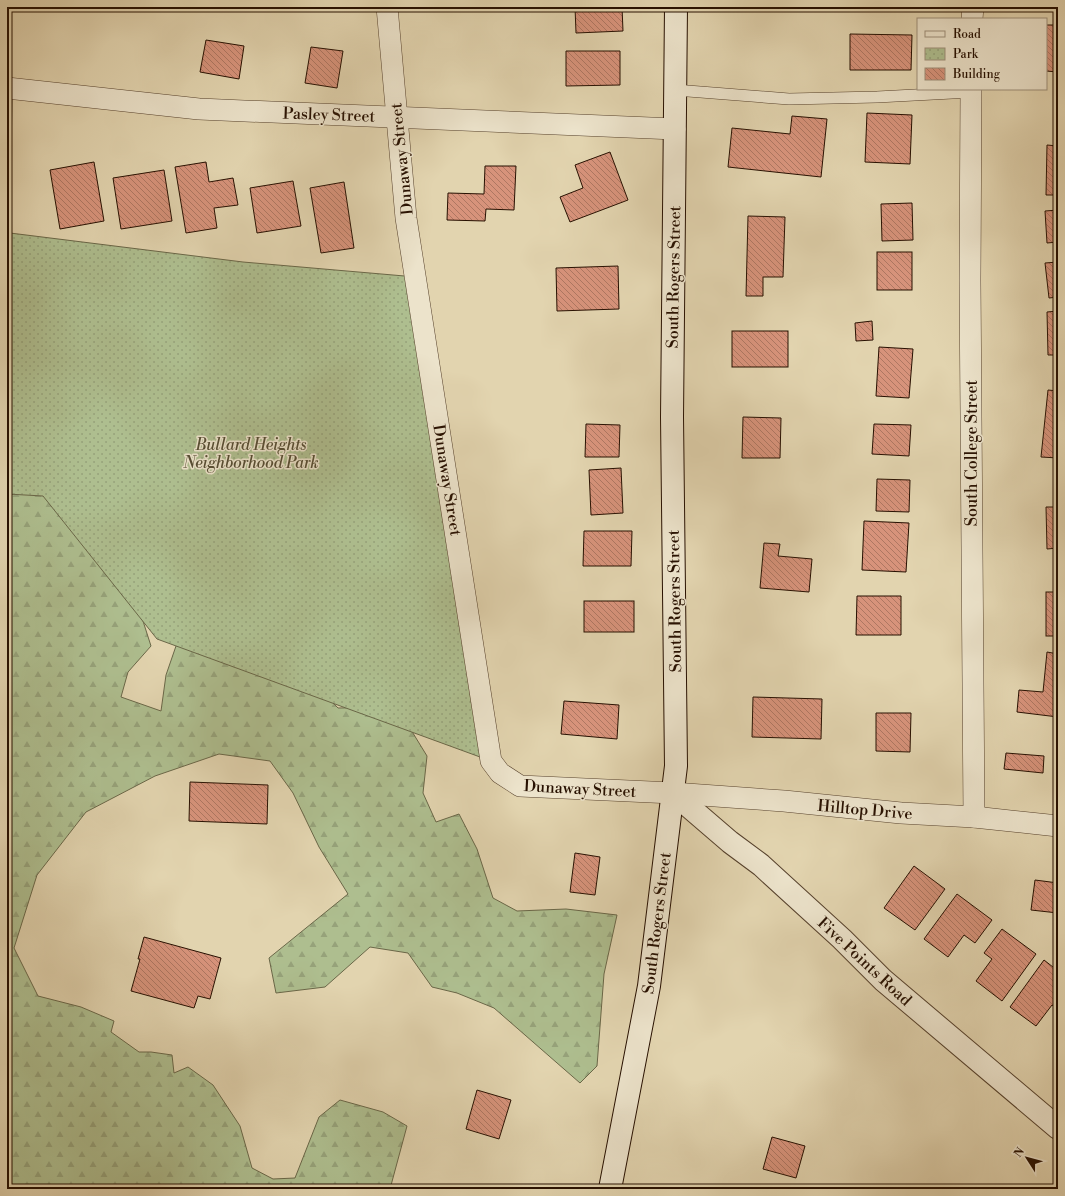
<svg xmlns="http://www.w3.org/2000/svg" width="1065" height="1196" font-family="'Libre Bodoni',serif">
	<defs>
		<pattern id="forest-firs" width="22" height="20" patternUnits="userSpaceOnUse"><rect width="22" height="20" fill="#aebe8f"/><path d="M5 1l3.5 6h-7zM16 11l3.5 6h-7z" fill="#96a27a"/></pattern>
		<pattern id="park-dots" width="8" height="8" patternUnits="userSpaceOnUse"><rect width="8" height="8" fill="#aebe8f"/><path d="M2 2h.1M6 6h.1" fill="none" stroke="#96a27a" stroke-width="1.8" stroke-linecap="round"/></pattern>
		<pattern id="building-back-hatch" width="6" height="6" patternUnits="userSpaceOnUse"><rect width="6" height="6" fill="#d7937b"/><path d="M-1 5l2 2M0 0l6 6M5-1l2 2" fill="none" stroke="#ae7762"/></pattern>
	</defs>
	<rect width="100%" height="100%" fill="#e2d4af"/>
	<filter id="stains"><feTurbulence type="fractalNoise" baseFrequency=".005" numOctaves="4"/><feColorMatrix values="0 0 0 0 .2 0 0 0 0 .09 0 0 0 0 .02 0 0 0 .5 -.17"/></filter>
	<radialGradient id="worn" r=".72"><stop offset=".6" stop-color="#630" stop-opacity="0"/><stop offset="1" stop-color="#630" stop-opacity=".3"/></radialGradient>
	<polygon fill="url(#forest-firs)" stroke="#6a6748" points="7,472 62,490 134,593 151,646 128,672 121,697 161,711 166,675 176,646 224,630 291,659 338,708 397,707 427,756 423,793 436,822 459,814 477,849 493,898 517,911 566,909 617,915 604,974 597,1066 580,1083 494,1008 457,993 432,987 408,953 370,947 325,987 276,993 269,958 348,894 319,847 293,793 270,761 219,754 155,776 86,812 37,875 14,948 38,996 81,1007 114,1021 111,1032 139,1052 151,1052 172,1055 174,1073 188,1067 213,1085 240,1126 252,1168 273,1179 295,1178 319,1117 340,1100 383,1112 407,1126 390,1189 7,1189"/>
	<polygon fill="url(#park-dots)" stroke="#6a6748" points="7,88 12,89 10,233 243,262 416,277 491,761 157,639 43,496 7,494"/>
	<g fill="url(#building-back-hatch)" stroke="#271001">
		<polygon points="575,7 622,7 623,31 576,33"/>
		<polygon points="1045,7 1058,7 1058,10 1045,11"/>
		<polygon points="1046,25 1058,25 1058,72 1046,71"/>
		<polygon points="850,34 912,35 911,70 850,70"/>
		<polygon points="206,40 244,46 239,79 200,72"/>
		<polygon points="311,47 343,51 337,88 305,83"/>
		<polygon points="566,51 620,51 620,85 566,86"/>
		<polygon points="867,113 912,115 910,164 865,162"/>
		<polygon points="792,116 827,119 821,177 728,167 732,128 790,134"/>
		<polygon points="1047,145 1058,146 1058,195 1046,195"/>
		<polygon points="610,152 628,200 570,222 560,197 583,188 575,165"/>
		<polygon points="94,162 104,221 60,229 50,170"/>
		<polygon points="206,162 209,182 233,178 238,205 214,208 217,228 186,233 175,167"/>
		<polygon points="485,166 516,166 514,210 486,209 485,221 447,220 448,193 484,194"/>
		<polygon points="164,170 172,221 121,229 113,178"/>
		<polygon points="293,181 301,226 257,233 250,188"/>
		<polygon points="344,182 354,248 321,253 310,188"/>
		<polygon points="912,203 913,240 882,241 881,204"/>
		<polygon points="1058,210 1058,242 1047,243 1045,211"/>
		<polygon points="748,216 785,217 783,277 763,277 763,296 746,296"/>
		<rect x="877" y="252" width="35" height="38"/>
		<polygon points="1058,262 1058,297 1049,298 1045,263"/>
		<polygon points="618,266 619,309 557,311 556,268"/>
		<polygon points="1058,311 1058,355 1048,355 1047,312"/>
		<polygon points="872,321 873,340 856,341 855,323"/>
		<rect x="732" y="331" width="56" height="36"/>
		<polygon points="879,347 913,349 909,398 876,396"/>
		<polygon points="1048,390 1058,391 1058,458 1041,457"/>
		<polygon points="743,417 781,418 780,458 742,458"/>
		<polygon points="586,424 620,425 619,457 585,457"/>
		<polygon points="874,424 911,425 909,456 872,454"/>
		<polygon points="621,468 623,513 591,515 589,470"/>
		<polygon points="877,479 910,480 909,512 876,511"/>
		<polygon points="1046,507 1058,507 1058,548 1047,549"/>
		<polygon points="864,521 909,523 906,572 862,570"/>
		<polygon points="584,531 632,531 631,566 583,566"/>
		<polygon points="764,543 780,544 778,556 812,559 809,592 760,588"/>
		<rect x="1046" y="592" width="12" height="44"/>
		<polygon points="857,596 901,596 901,635 856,635"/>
		<rect x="584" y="601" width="50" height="31"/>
		<polygon points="1047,652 1058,654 1058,717 1017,712 1019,690 1043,692"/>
		<polygon points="753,697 822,699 821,739 752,737"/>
		<polygon points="564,701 619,705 617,739 561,734"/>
		<polygon points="876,713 911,713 910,752 876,751"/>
		<polygon points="1006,753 1044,756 1043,773 1004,769"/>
		<polygon points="190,782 268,785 267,824 189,821"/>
		<polygon points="575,853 600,857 595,895 570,892"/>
		<polygon points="914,866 945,889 915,930 884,908"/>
		<polygon points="1035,880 1058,883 1058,913 1031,910"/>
		<polygon points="957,894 992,920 975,943 964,935 948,957 924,939"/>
		<polygon points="1002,929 1036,954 1002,1001 976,981 992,959 984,953"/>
		<polygon points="144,937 221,958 210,999 198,996 194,1008 131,991 140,959 138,959"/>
		<polygon points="1044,960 1058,971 1058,1009 1052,1005 1036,1026 1010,1007"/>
		<polygon points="477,1090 511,1100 499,1139 466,1129"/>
		<polygon points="772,1137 805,1146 796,1178 763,1169"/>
	</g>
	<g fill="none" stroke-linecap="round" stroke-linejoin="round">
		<defs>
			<polyline id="service" points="675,90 789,99 877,97 971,92"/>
			<g id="minor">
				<polyline points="387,7 406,218 491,761 500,773 520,786 673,793 784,801 901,813 974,817 1058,826"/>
				<polyline points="972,19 973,7"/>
				<polyline points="7,88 199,109 675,129"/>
				<polyline points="971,89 970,281 974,817"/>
			</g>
			<polyline id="tertiary" points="673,793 730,842 761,865 842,939 883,980 1058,1128"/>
			<polyline id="secondary" points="610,1189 649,986 676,766 672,417 676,7"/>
		</defs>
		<use href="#service" stroke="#56412c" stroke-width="12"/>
		<use href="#minor" stroke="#56412c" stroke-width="22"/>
		<use href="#tertiary" stroke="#56412c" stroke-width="24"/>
		<use href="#secondary" stroke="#271001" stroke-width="24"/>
		<use href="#service" stroke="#ece3cb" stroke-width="11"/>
		<use href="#minor" stroke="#ece3cb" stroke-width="21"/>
		<use href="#tertiary" stroke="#ece3cb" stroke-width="22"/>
		<use href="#secondary" stroke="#ece3cb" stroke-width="22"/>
	</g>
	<g text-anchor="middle" stroke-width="3" stroke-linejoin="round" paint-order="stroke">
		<g font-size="16" fill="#271001" stroke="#ece3cb">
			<text transform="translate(329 114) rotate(2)" y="6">Pasley Street</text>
			<text transform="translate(401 159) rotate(-96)" y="6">Dunaway Street</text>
			<text transform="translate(673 277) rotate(-89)" y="6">South Rogers Street</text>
			<text transform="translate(971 453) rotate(-90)" y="6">South College Street</text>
			<text transform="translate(448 480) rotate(81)" y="6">Dunaway Street</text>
			<text transform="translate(674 601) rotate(-91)" y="6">South Rogers Street</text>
			<text transform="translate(580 788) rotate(3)" y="6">Dunaway Street</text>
			<text transform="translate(865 809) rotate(5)" y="6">Hilltop Drive</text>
			<text transform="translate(656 923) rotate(-83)" y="6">South Rogers Street</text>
			<text transform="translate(865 961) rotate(43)" y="6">Five Points Road</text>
		</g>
		<g font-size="16" font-style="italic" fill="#564d33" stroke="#ece3cb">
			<text x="251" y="450">Bullard Heights<tspan x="251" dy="18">Neighborhood Park</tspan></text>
		</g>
	</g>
	<rect width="1065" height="1196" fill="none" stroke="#e2d4af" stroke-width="24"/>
	<rect x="8" y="8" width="1049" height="1180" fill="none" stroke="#271001" stroke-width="2"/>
	<rect x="12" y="12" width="1041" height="1172" fill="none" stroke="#271001"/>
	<rect x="917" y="18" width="130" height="72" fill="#ece3cb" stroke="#9d8f7a"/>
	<rect x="925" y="31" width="20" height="6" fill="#ece3cb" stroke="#9d8f7a"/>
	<text x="953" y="38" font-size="12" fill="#271001">Road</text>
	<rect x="925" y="48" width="20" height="12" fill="url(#park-dots)" stroke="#9d8f7a"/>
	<text x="953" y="58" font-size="12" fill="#271001">Park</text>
	<rect x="925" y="68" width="20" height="12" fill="url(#building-back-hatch)" stroke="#9d8f7a"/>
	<text x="953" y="78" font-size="12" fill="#271001">Building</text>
	<g transform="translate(1027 1158) rotate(306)" stroke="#ece3cb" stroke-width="3" paint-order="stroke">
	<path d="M0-3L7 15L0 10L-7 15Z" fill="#271001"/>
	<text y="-6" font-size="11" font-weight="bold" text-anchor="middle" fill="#271001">N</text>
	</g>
	<rect width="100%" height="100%" filter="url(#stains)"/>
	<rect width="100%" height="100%" fill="url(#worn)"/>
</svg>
